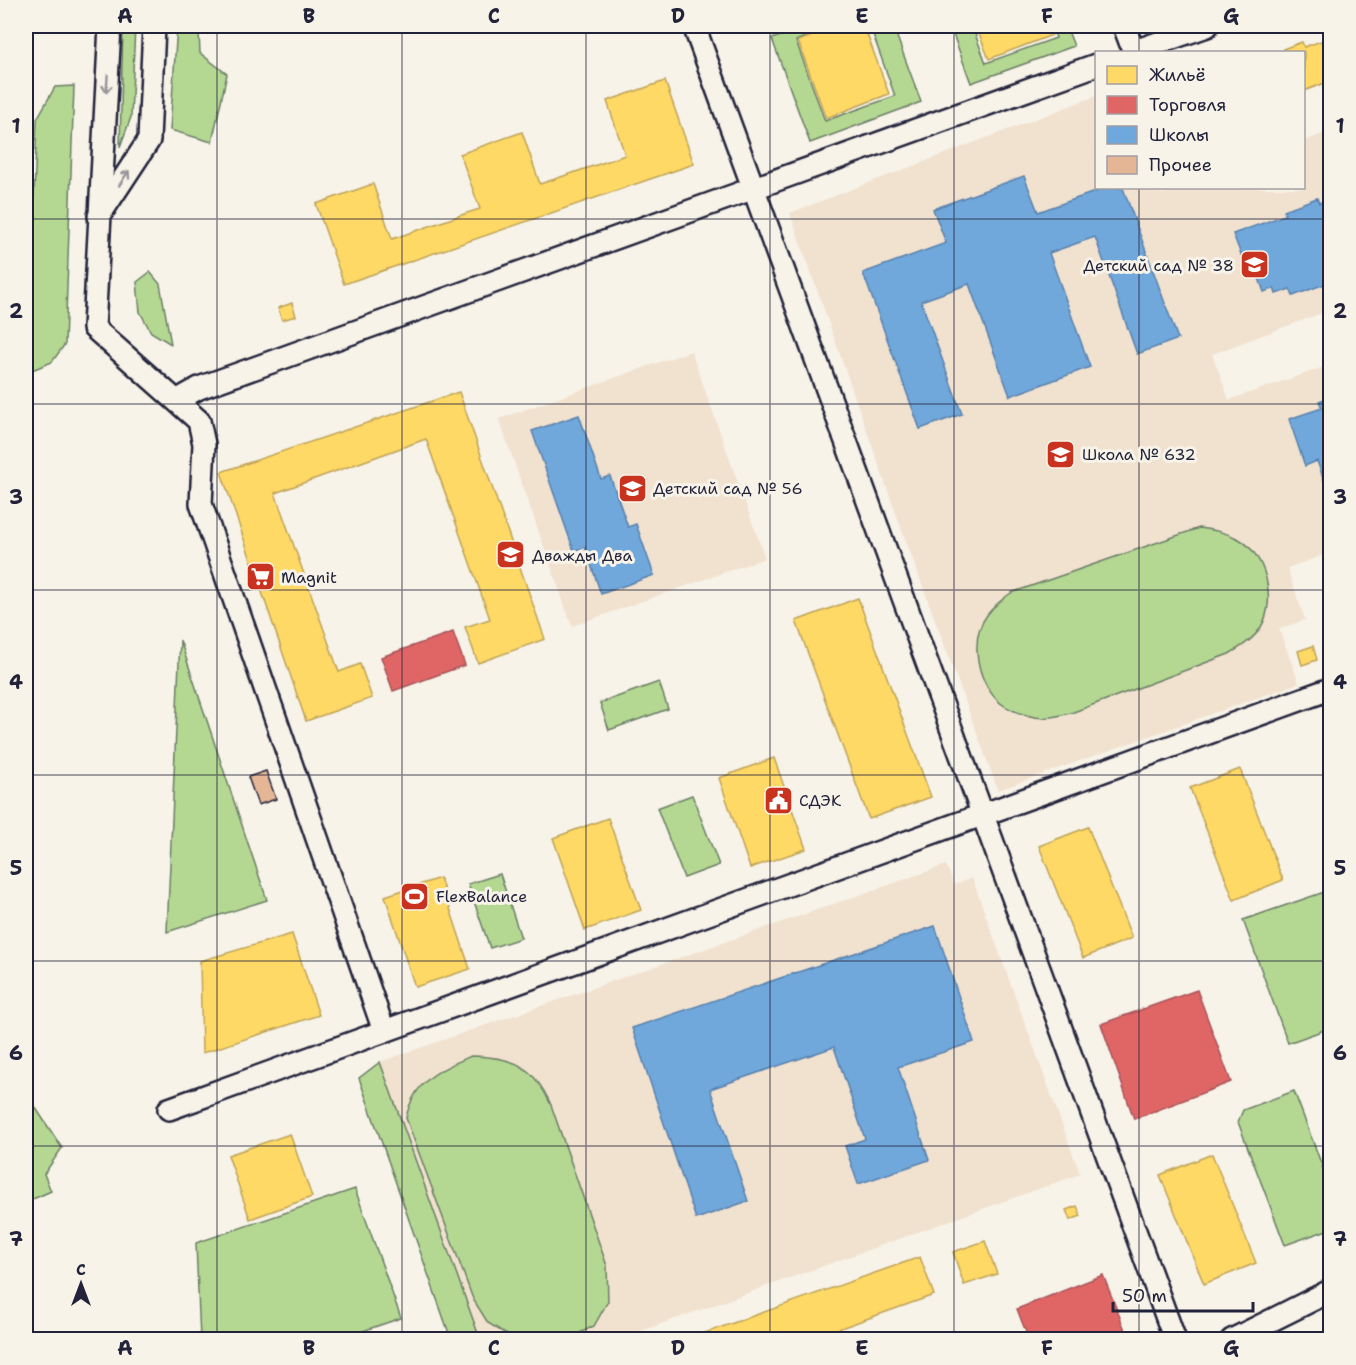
<svg xmlns="http://www.w3.org/2000/svg" width="1356" height="1365" font-family="'Shantell Sans',sans-serif">
	<rect width="100%" height="100%" fill="#f7f3e8"/>
	<filter id="ink" filterUnits="userSpaceOnUse"><feTurbulence type="fractalNoise" baseFrequency=".0167" numOctaves="2"/><feDisplacementMap in="SourceGraphic" scale="12" xChannelSelector="R" yChannelSelector="G"/><feConvolveMatrix kernelMatrix="1 2 1 2 8 2 1 2 1" color-interpolation-filters="sRGB"/></filter>
	<g filter="url(#ink)">
		<g fill="#f1e1cf">
			<polygon points="1096,96 1096,188 1158,188 1161,194 1177,188 1304,188 1304,141 1330,131 1330,310 1212,354 1229,400 1330,365 1330,553 1287,568 1305,620 1279,629 1299,683 998,790 899,522 790,213"/>
			<polygon points="691,351 765,558 572,626 499,419"/>
			<polygon points="946,865 954,885 972,878 1080,1174 619,1339 480,1339 380,1062"/>
		</g>
		<g fill="#b4d892" stroke="#6b7d66" stroke-width="1.5">
			<polygon points="123,26 135,26 131,117 120,147"/>
			<polygon points="177,26 199,33 200,53 227,74 212,142 170,130"/>
			<polygon points="809,26 812,34 796,41 825,121 895,96 870,26 893,26 921,102 810,143 772,39"/>
			<polygon points="950,26 972,26 986,63 1056,38 1052,26 1066,26 1074,46 971,83"/>
			<polygon points="74,86 65,344 52,362 27,372 37,119 55,87"/>
			<polygon points="150,272 160,284 171,344 151,332 140,312 137,282"/>
			<path d="M1199,528C1213,530 1226,532 1239,539C1266,555 1277,600 1261,627C1254,639 1241,647 1229,654L1071,713C1058,716 1044,720 1030,716C1020,714 1005,708 997,700C977,679 969,639 987,615C994,606 1002,599 1011,593Z"/>
			<polygon points="180,640 267,900 167,932"/>
			<polygon points="659,682 668,709 609,730 600,703"/>
			<polygon points="692,795 719,865 684,878 657,808"/>
			<polygon points="500,874 521,938 490,948 468,884"/>
			<polygon points="1330,890 1330,1028 1288,1043 1243,920"/>
			<path d="M471,1056C514,1057 533,1065 551,1105L607,1266L608,1301L594,1326L574,1336L561,1339L521,1340L509,1336L488,1323L473,1299L406,1118C414,1080 439,1070 471,1056Z"/>
			<polygon points="380,1062 480,1339 451,1339 359,1078"/>
			<polygon points="1294,1091 1330,1187 1330,1229 1285,1245 1238,1122 1243,1110"/>
			<polygon points="26,1093 62,1148 44,1174 51,1191 26,1202"/>
			<polygon points="355,1189 401,1318 339,1339 200,1339 196,1243"/>
		</g>
		<g fill="#ffd966" stroke="#bda259" stroke-width="1.5">
			<polygon points="840,26 864,26 889,94 826,118 798,41"/>
			<polygon points="976,26 1049,26 1052,35 989,59"/>
			<polygon points="1330,38 1330,81 1304,91 1304,52 1285,52 1283,49 1302,42 1304,47"/>
			<polygon points="665,81 694,164 344,284 316,204 373,184 392,239 470,212 480,209 460,154 522,132 540,184 614,159 625,155 607,101"/>
			<polygon points="292,303 296,316 282,320 278,308"/>
			<polygon points="459,392 545,639 478,663 465,627 490,619 426,439 275,493 339,672 360,664 372,698 306,721 221,472"/>
			<polygon points="858,598 931,797 869,819 796,621"/>
			<polygon points="1313,646 1317,660 1302,665 1298,651"/>
			<polygon points="774,758 806,849 750,868 719,778"/>
			<polygon points="1240,769 1283,880 1234,900 1190,788"/>
			<polygon points="608,818 641,910 585,930 553,838"/>
			<polygon points="1088,827 1132,938 1083,958 1039,846"/>
			<polygon points="440,878 470,969 415,987 385,896"/>
			<polygon points="292,934 319,1015 202,1053 200,961"/>
			<polygon points="290,1134 312,1197 250,1219 228,1155"/>
			<polygon points="1212,1154 1256,1263 1204,1284 1160,1175"/>
			<polygon points="1077,1206 1081,1216 1070,1220 1066,1210"/>
			<polygon points="985,1241 997,1274 964,1285 953,1252"/>
			<polygon points="920,1257 934,1295 807,1340 685,1340"/>
		</g>
		<g fill="#e06666" stroke="#a75259" stroke-width="1.5">
			<polygon points="453,632 465,665 393,691 381,657"/>
			<polygon points="1197,990 1231,1082 1134,1119 1101,1024"/>
			<polygon points="1103,1275 1129,1340 1029,1340 1017,1309"/>
		</g>
		<g fill="#6fa8dc" stroke="#5880ac" stroke-width="1.5">
			<polygon points="1024,176 1038,212 1106,188 1123,188 1178,339 1137,354 1095,237 1049,253 1090,367 1010,396 969,284 921,301 962,414 920,429 863,273 946,243 933,209"/>
			<polygon points="1317,198 1319,203 1330,199 1330,282 1293,296 1290,289 1276,294 1274,288 1264,292 1255,267 1247,270 1233,234 1285,215 1284,210"/>
			<polygon points="1330,397 1330,487 1329,482 1325,483 1317,461 1305,466 1289,419 1322,408 1319,401"/>
			<polygon points="579,415 601,479 610,476 628,527 636,524 654,575 601,594 585,547 574,551 532,431"/>
			<polygon points="935,926 974,1042 898,1067 929,1160 858,1184 845,1146 865,1139 834,1047 710,1089 748,1201 696,1219 632,1028"/>
		</g>
		<polygon fill="#e4b695" stroke="#22223b" stroke-width="1.5" points="266,771 276,799 258,805 248,777"/>
		<g fill="none" stroke-linecap="round" stroke-linejoin="round">
			<defs>
				<g id="street">
					<polyline points="110,26 94,328 199,421 204,444 201,504 384,1031"/>
					<polyline points="694,26 1175,1340"/>
					<polyline points="1124,26 1134,52"/>
					<polyline points="1132,52 1207,26"/>
					<polyline points="99,216 149,140 154,26"/>
					<polyline points="178,400 199,388 1096,65"/>
					<polyline points="169,1109 1330,689"/>
					<polyline points="1232,1340 1330,1291"/>
				</g>
			</defs>
			<use href="#street" stroke="#22223b" stroke-width="26"/>
			<use href="#street" stroke="#f7f3e8" stroke-width="21"/>
		</g>
		<defs><path id="oneway-shaft" d="M-6 0H5M1.5-3L5.5 0L1.5 3" fill="none" stroke-width="1.6" stroke-linecap="round" stroke-linejoin="round" transform="scale(1.5)"/></defs>
		<g stroke="#97959a">
			<use href="#oneway-shaft" transform="translate(107 84) rotate(94)"/>
			<use href="#oneway-shaft" transform="translate(124 178) rotate(-57)"/>
		</g>
	</g>
	<path fill="none" stroke="#22223b" stroke-width="1.5" stroke-opacity="0.55" d="M217,26V1340M402,26V1340M586,26V1340M770,26V1340M954,26V1340M1139,26V52M1139,188V1340M26,219H1330M26,404H1330M26,590H1330M26,775H1330M26,961H1330M26,1146H1330"/>
	<defs>
		<symbol id="school-square" viewBox="-11 -11 22 22"><rect x="-9" y="-9" width="18" height="18" rx="4" fill="#c8321e" stroke="#f7f3e8"/><path d="M0-5L7-2L0 1L-7-2ZM-4 1L0 2.5L4 1V4Q0 6-4 4Z" fill="#fff"/></symbol>
		<symbol id="supermarket-square" viewBox="-11 -11 22 22"><rect x="-9" y="-9" width="18" height="18" rx="4" fill="#c8321e" stroke="#f7f3e8"/><path d="M-6-5.5h2.5l.6 2H6L4.5 2H-2.5L-4.4-4H-6ZM-1.5 3.2a1.3 1.3 0 1 0 .1 0ZM3 3.2a1.3 1.3 0 1 0 .1 0Z" fill="#fff"/></symbol>
		<symbol id="civic-square" viewBox="-11 -11 22 22"><rect x="-9" y="-9" width="18" height="18" rx="4" fill="#c8321e" stroke="#f7f3e8"/><path d="M-.6-6.5H3V-4.5H.6V-3L4-1V1h2V6H-6V1h2V-1L-.6-3ZM-1.2 2.5V6h2.4V2.5Z" fill="#fff"/></symbol>
		<symbol id="stadium-square" viewBox="-11 -11 22 22"><rect x="-9" y="-9" width="18" height="18" rx="4" fill="#c8321e" stroke="#f7f3e8"/><path d="M0-5a6.5 5 0 1 0 0 10a6.5 5 0 1 0 0-10ZM-3.5-1.8h7v3.6h-7Z" fill="#fff"/></symbol>
	</defs>
	<g fill-rule="evenodd">
		<use href="#school-square" x="1238" y="248" width="33" height="33"/>
		<use href="#school-square" x="1044" y="438" width="33" height="33"/>
		<use href="#school-square" x="616" y="472" width="33" height="33"/>
		<use href="#school-square" x="494" y="538" width="33" height="33"/>
		<use href="#supermarket-square" x="244" y="560" width="33" height="33"/>
		<use href="#civic-square" x="762" y="784" width="33" height="33"/>
		<use href="#stadium-square" x="398" y="880" width="33" height="33"/>
	</g>
	<g text-anchor="middle" stroke-width="6" stroke-linejoin="round" paint-order="stroke">
		<g font-size="16" fill="#22223b" stroke="#f7f3e8" text-anchor="start">
			<text x="1234" y="271" text-anchor="end">Детский сад № 38</text>
			<text x="1082" y="460">Школа № 632</text>
			<text x="653" y="494">Детский сад № 56</text>
			<text x="532" y="561">Дважды Два</text>
			<text x="281" y="583">Magnit</text>
			<text x="799" y="806">СДЭК</text>
			<text x="436" y="902">FlexBalance</text>
		</g>
	</g>
	<rect width="1356" height="1365" fill="none" stroke="#f7f3e8" stroke-width="66"/>
	<rect x="1095" y="51" width="210" height="138" fill="#f7f3e8" stroke="#a29fa3" stroke-width="1.5"/>
	<rect x="1107" y="66" width="30" height="18" fill="#ffd966" stroke="#a29fa3" stroke-width="1.5"/>
	<text x="1149" y="81" font-size="18" fill="#22223b">Жильё</text>
	<rect x="1107" y="96" width="30" height="18" fill="#e06666" stroke="#a29fa3" stroke-width="1.5"/>
	<text x="1149" y="111" font-size="18" fill="#22223b">Торговля</text>
	<rect x="1107" y="126" width="30" height="18" fill="#6fa8dc" stroke="#a29fa3" stroke-width="1.5"/>
	<text x="1149" y="141" font-size="18" fill="#22223b">Школы</text>
	<rect x="1107" y="156" width="30" height="18" fill="#e4b695" stroke="#a29fa3" stroke-width="1.5"/>
	<text x="1149" y="171" font-size="18" fill="#22223b">Прочее</text>
	<g transform="translate(81 1284)" stroke="#f7f3e8" stroke-width="4.5" paint-order="stroke">
	<path d="M0-4.5L10 22L0 15L-10 22Z" fill="#22223b"/>
	<text y="-9" font-size="16" font-weight="bold" text-anchor="middle" fill="#22223b">С</text>
	</g>
	<path d="M1113 1302v9h140v-9" fill="none" stroke="#22223b" stroke-width="3"/>
	<text x="1122" y="1302" font-size="18" fill="#22223b" stroke="#f7f3e8" stroke-width="4.5" paint-order="stroke">50 m</text>
	<rect x="33" y="33" width="1290" height="1299" fill="none" stroke="#22223b" stroke-width="2"/>
	<g font-size="20" text-anchor="middle" font-weight="bold" fill="#22223b">
		<text x="125" y="23">A</text>
		<text x="309" y="23">B</text>
		<text x="494" y="23">C</text>
		<text x="678" y="23">D</text>
		<text x="862" y="23">E</text>
		<text x="1047" y="23">F</text>
		<text x="1231" y="23">G</text>
		<text x="16" y="133">1</text>
		<text x="1340" y="133">1</text>
		<text x="16" y="318">2</text>
		<text x="1340" y="318">2</text>
		<text x="16" y="504">3</text>
		<text x="1340" y="504">3</text>
		<text x="16" y="689">4</text>
		<text x="1340" y="689">4</text>
		<text x="16" y="875">5</text>
		<text x="1340" y="875">5</text>
		<text x="16" y="1060">6</text>
		<text x="1340" y="1060">6</text>
		<text x="16" y="1246">7</text>
		<text x="1340" y="1246">7</text>
		<text x="125" y="1355">A</text>
		<text x="309" y="1355">B</text>
		<text x="494" y="1355">C</text>
		<text x="678" y="1355">D</text>
		<text x="862" y="1355">E</text>
		<text x="1047" y="1355">F</text>
		<text x="1231" y="1355">G</text>
	</g>
</svg>
